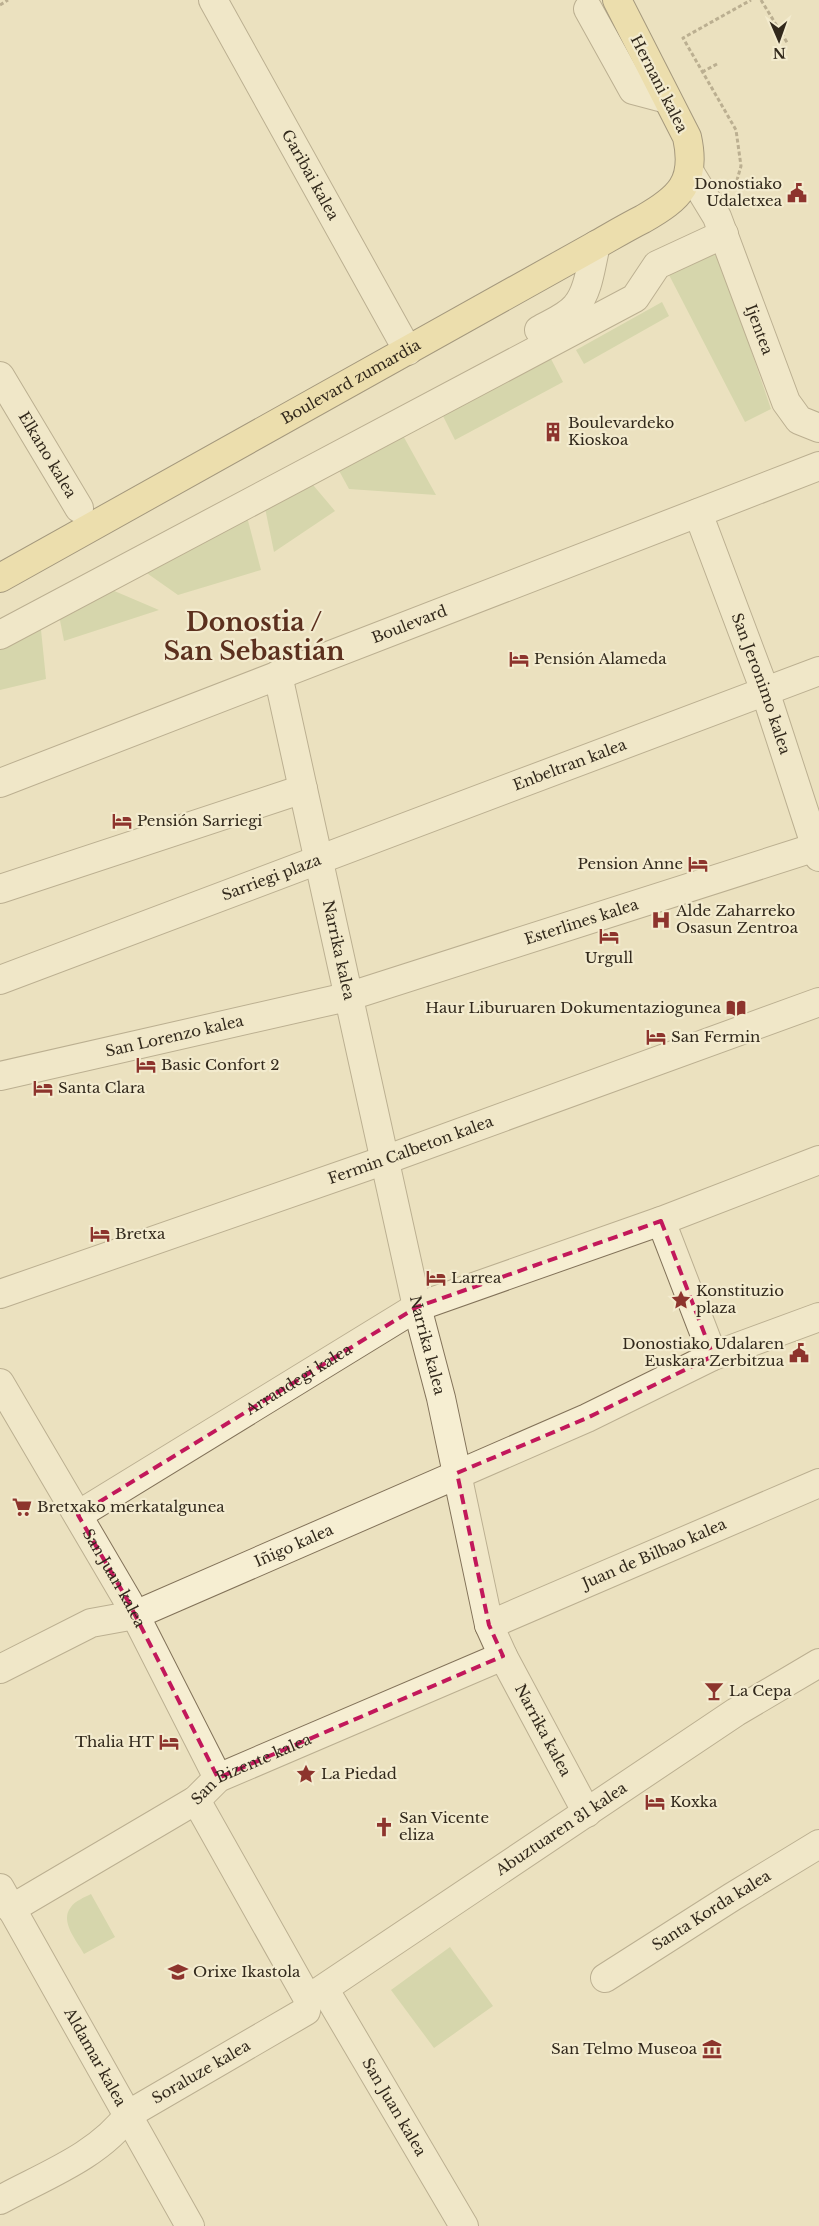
<svg xmlns="http://www.w3.org/2000/svg" width="819" height="2226" font-family="'Libre Baskerville',serif">
	<rect width="100%" height="100%" fill="#ebe1bf"/>
	<g fill="#bdc894">
		<polygon points="716,247 771,409 745,422 668,273"/>
		<polygon points="662,302 669,316 584,364 576,350"/>
		<polygon points="550,357 563,382 455,440 442,414"/>
		<polygon points="401,432 436,495 349,489 337,467"/>
		<polygon points="308,479 335,511 274,552 264,503"/>
		<polygon points="246,513 261,570 178,595 141,569"/>
		<polygon points="105,587 159,610 64,641 58,610"/>
		<polygon points="40,620 46,679 0,690 0,643"/>
		<path d="M91,1894L115,1937L84,1954C77,1941 59,1921 71,1907C75,1901 85,1897 91,1894Z"/>
		<polygon points="450,1947 493,2006 434,2048 391,1990"/>
	</g>
	<g fill="none" stroke-linecap="round" stroke-linejoin="round">
		<defs>
			<g id="minor">
				<path id="s1" d="M213,0L408,351"/>
				<polyline points="588,9 633,90 667,99"/>
				<path id="s2" d="M689,171L717,217L786,402L799,420L819,428"/>
				<path d="M539,330C551,323 567,317 576,306C589,291 591,264 596,245"/>
				<path id="s3" d="M0,376L79,508"/>
				<path id="s4" d="M698,513L765,691L819,857"/>
				<polyline points="0,635 635,298 657,265 724,234"/>
				<polyline points="278,675 303,789"/>
				<path id="s5" d="M0,783L819,466"/>
				<path id="s6" d="M0,889L303,789L417,1307L441,1398L489,1625L503,1656L587,1813"/>
				<path id="s7" d="M0,980L819,671"/>
				<path id="s8" d="M0,1076L347,997L816,847"/>
				<polyline points="661,1221 713,1356"/>
				<path id="s9" d="M0,1294L385,1160L819,1002"/>
				<path id="s10" d="M0,1383L128,1601L218,1778"/>
				<path id="s11" d="M78,1515L417,1307L661,1221L819,1160"/>
				<path id="s12" d="M489,1625L819,1483"/>
				<path id="s13" d="M0,1669L91,1623L135,1615L587,1418L713,1356L819,1317"/>
				<path id="s14" d="M0,1888L190,2226"/>
				<path id="s15" d="M11,1909L196,1800L218,1778L503,1656"/>
				<path id="s16" d="M605,1978L732,1897L819,1844"/>
				<path id="s17" d="M325,1990L464,2226"/>
				<path id="s18" d="M308,1999L736,1712L819,1663"/>
				<path id="s19" d="M0,2200C44,2176 99,2156 129,2114L306,2011L308,1999L196,1800"/>
			</g>
			<g id="major">
				<path id="s20" d="M0,578L596,245C612,236 627,227 643,219C680,198 697,182 687,137L617,0"/>
			</g>
		</defs>
		<use href="#minor" stroke="#827259" stroke-width="30"/>
		<use href="#major" stroke="#50402d" stroke-width="30"/>
		<g stroke="#827259" stroke-width="3" stroke-dasharray="4 2.5" stroke-linecap="butt">
			<polyline points="761,0 788,44"/>
			<polyline points="0,5 8,0"/>
			<polyline points="702,72 719,63"/>
			<polyline points="735,187 741,166 736,130 683,38 751,0"/>
		</g>
		<use href="#minor" stroke="#f6eed2" stroke-width="28"/>
		<use href="#major" stroke="#edd998" stroke-width="28"/>
	</g>
	<path d="M0 0H819V2226H0ZM661,1221L713,1356L587,1418L457,1473L489,1625L503,1656L218,1778L128,1601L78,1515L417,1307Z" fill="#ebe1bf" fill-opacity=".55" fill-rule="evenodd"/>
	<path fill="none" stroke="#c2185b" stroke-width="4" stroke-dasharray="10 6" stroke-linejoin="round" d="M661,1221L713,1356L587,1418L457,1473L489,1625L503,1656L218,1778L128,1601L78,1515L417,1307Z"/>
	<defs>
		<symbol id="civic-bare" viewBox="-9 -9 18 18"><path d="M-.6-6.5H3V-4.5H.6V-3L4-1V1h2V6H-6V1h2V-1L-.6-3ZM-1.2 2.5V6h2.4V2.5Z" fill="#8d342d" stroke="#f3ebce" stroke-width="2.5" paint-order="stroke"/></symbol>
		<symbol id="building-bare" viewBox="-9 -9 18 18"><path d="M-4-6H4V6H1V3H-1V6H-4ZM-2.5-4.3h1.7v1.8h-1.7ZM.8-4.3h1.7v1.8H.8ZM-2.5-1h1.7V.8h-1.7ZM.8-1h1.7V.8H.8Z" fill="#8d342d" stroke="#f3ebce" stroke-width="2.5" paint-order="stroke"/></symbol>
		<symbol id="hotel-bare" viewBox="-9 -9 18 18"><path d="M-6-4.5h1.5V1H6V5H4.5V3h-9V5H-6ZM-4 0a1.8 1.8 0 1 1 3.6 0ZM.5 0V-2.5h3Q6-2.5 6 0Z" fill="#8d342d" stroke="#f3ebce" stroke-width="2.5" paint-order="stroke"/></symbol>
		<symbol id="hospital-bare" viewBox="-9 -9 18 18"><path d="M-5-5h3v3.5h4V-5h3V5h-3V1.5h-4V5h-3Z" fill="#8d342d" stroke="#f3ebce" stroke-width="2.5" paint-order="stroke"/></symbol>
		<symbol id="library-bare" viewBox="-9 -9 18 18"><path d="M-6-4Q-3-5.5-.7-3.5V5Q-3 3-6 4ZM6-4Q3-5.5 .7-3.5V5Q3 3 6 4Z" fill="#8d342d" stroke="#f3ebce" stroke-width="2.5" paint-order="stroke"/></symbol>
		<symbol id="sight-bare" viewBox="-9 -9 18 18"><path d="M0-6L1.8-2.2L6-1.7L2.9 1.2L3.7 5.4L0 3.3L-3.7 5.4L-2.9 1.2L-6-1.7L-1.8-2.2Z" fill="#8d342d" stroke="#f3ebce" stroke-width="2.5" paint-order="stroke"/></symbol>
		<symbol id="supermarket-bare" viewBox="-9 -9 18 18"><path d="M-6-5.5h2.5l.6 2H6L4.5 2H-2.5L-4.4-4H-6ZM-1.5 3.2a1.3 1.3 0 1 0 .1 0ZM3 3.2a1.3 1.3 0 1 0 .1 0Z" fill="#8d342d" stroke="#f3ebce" stroke-width="2.5" paint-order="stroke"/></symbol>
		<symbol id="bar-bare" viewBox="-9 -9 18 18"><path d="M-6-5H6L.8 .8V4.5H3.5V6h-7V4.5H-.8V.8Z" fill="#8d342d" stroke="#f3ebce" stroke-width="2.5" paint-order="stroke"/></symbol>
		<symbol id="church-bare" viewBox="-9 -9 18 18"><path d="M-1.2-6h2.4v3.5h3.3v2.4h-3.3V6h-2.4V-.1h-3.3v-2.4h3.3Z" fill="#8d342d" stroke="#f3ebce" stroke-width="2.5" paint-order="stroke"/></symbol>
		<symbol id="school-bare" viewBox="-9 -9 18 18"><path d="M0-5L7-2L0 1L-7-2ZM-4 1L0 2.5L4 1V4Q0 6-4 4Z" fill="#8d342d" stroke="#f3ebce" stroke-width="2.5" paint-order="stroke"/></symbol>
		<symbol id="museum-bare" viewBox="-9 -9 18 18"><path d="M0-6L6-3V-2H-6V-3ZM-5-1h2V3h-2ZM-1-1h2V3h-2ZM3-1h2V3H3ZM-6 4H6V6H-6Z" fill="#8d342d" stroke="#f3ebce" stroke-width="2.5" paint-order="stroke"/></symbol>
	</defs>
	<g fill-rule="evenodd">
		<use href="#civic-bare" x="783" y="179" width="28" height="28"/>
		<use href="#building-bare" x="539" y="418" width="28" height="28"/>
		<use href="#hotel-bare" x="505" y="645" width="28" height="28"/>
		<use href="#hotel-bare" x="108" y="807" width="28" height="28"/>
		<use href="#hotel-bare" x="684" y="850" width="28" height="28"/>
		<use href="#hospital-bare" x="647" y="906" width="28" height="28"/>
		<use href="#hotel-bare" x="595" y="922" width="28" height="28"/>
		<use href="#library-bare" x="722" y="994" width="28" height="28"/>
		<use href="#hotel-bare" x="642" y="1023" width="28" height="28"/>
		<use href="#hotel-bare" x="132" y="1051" width="28" height="28"/>
		<use href="#hotel-bare" x="29" y="1074" width="28" height="28"/>
		<use href="#hotel-bare" x="86" y="1220" width="28" height="28"/>
		<use href="#hotel-bare" x="422" y="1264" width="28" height="28"/>
		<use href="#sight-bare" x="667" y="1286" width="28" height="28"/>
		<use href="#civic-bare" x="785" y="1339" width="28" height="28"/>
		<use href="#supermarket-bare" x="8" y="1493" width="28" height="28"/>
		<use href="#bar-bare" x="700" y="1677" width="28" height="28"/>
		<use href="#hotel-bare" x="155" y="1728" width="28" height="28"/>
		<use href="#sight-bare" x="292" y="1760" width="28" height="28"/>
		<use href="#hotel-bare" x="641" y="1788" width="28" height="28"/>
		<use href="#church-bare" x="370" y="1813" width="28" height="28"/>
		<use href="#school-bare" x="164" y="1958" width="28" height="28"/>
		<use href="#museum-bare" x="698" y="2035" width="28" height="28"/>
	</g>
	<g text-anchor="middle" stroke-width="4.5" stroke-linejoin="round" paint-order="stroke">
		<g font-size="15" fill="#32291c" stroke="#f3ebce">
			<text transform="translate(659 84) rotate(63)" y="5">Hernani kalea</text>
			<text dy="5" stroke="none"><textPath href="#s1" startOffset="200">Garibai kalea</textPath></text>
			<text dy="5" stroke="none"><textPath href="#s2" startOffset="174">Ijentea</textPath></text>
			<text dy="5" stroke="none"><textPath href="#s20" startOffset="402">Boulevard zumardia</textPath></text>
			<text dy="5" stroke="none"><textPath href="#s3" startOffset="92">Elkano kalea</textPath></text>
			<text dy="5" stroke="none"><textPath href="#s5" startOffset="439">Boulevard</textPath></text>
			<text dy="5" stroke="none"><textPath href="#s4" startOffset="182">San Jeronimo kalea</textPath></text>
			<text dy="5" stroke="none"><textPath href="#s7" startOffset="609">Enbeltran kalea</textPath></text>
			<text dy="5" stroke="none"><textPath href="#s7" startOffset="290">Sarriegi plaza</textPath></text>
			<text dy="5" stroke="none"><textPath href="#s8" startOffset="602">Esterlines kalea</textPath></text>
			<text dy="5" stroke="none"><textPath href="#s6" startOffset="484">Narrika kalea</textPath></text>
			<text dy="5" stroke="none"><textPath href="#s8" startOffset="179">San Lorenzo kalea</textPath></text>
			<text dy="5" stroke="none"><textPath href="#s9" startOffset="435">Fermin Calbeton kalea</textPath></text>
			<text dy="5" stroke="none"><textPath href="#s6" startOffset="889">Narrika kalea</textPath></text>
			<text dy="5" stroke="none"><textPath href="#s11" startOffset="259">Arrandegi kalea</textPath></text>
			<text dy="5" stroke="none"><textPath href="#s13" startOffset="320">Iñigo kalea</textPath></text>
			<text dy="5" stroke="none"><textPath href="#s12" startOffset="180">Juan de Bilbao kalea</textPath></text>
			<text dy="5" stroke="none"><textPath href="#s10" startOffset="226">San Juan kalea</textPath></text>
			<text dy="5" stroke="none"><textPath href="#s6" startOffset="1294">Narrika kalea</textPath></text>
			<text dy="5" stroke="none"><textPath href="#s15" startOffset="279">San Bizente kalea</textPath></text>
			<text dy="5" stroke="none"><textPath href="#s18" startOffset="305">Abuztuaren 31 kalea</textPath></text>
			<text dy="5" stroke="none"><textPath href="#s16" startOffset="126">Santa Korda kalea</textPath></text>
			<text dy="5" stroke="none"><textPath href="#s14" startOffset="194">Aldamar kalea</textPath></text>
			<text dy="5" stroke="none"><textPath href="#s19" startOffset="240">Soraluze kalea</textPath></text>
			<text dy="5" stroke="none"><textPath href="#s17" startOffset="136">San Juan kalea</textPath></text>
		</g>
		<g font-size="15" fill="#32291c" stroke="#f3ebce" text-anchor="start">
			<text x="782" y="189" text-anchor="end">Donostiako<tspan x="782" dy="17">Udaletxea</tspan></text>
			<text x="568" y="428">Boulevardeko<tspan x="568" dy="17">Kioskoa</tspan></text>
			<text x="534" y="664">Pensión Alameda</text>
			<text x="137" y="826">Pensión Sarriegi</text>
			<text x="683" y="869" text-anchor="end">Pension Anne</text>
			<text x="676" y="916">Alde Zaharreko<tspan x="676" dy="17">Osasun Zentroa</tspan></text>
			<text x="609" y="963" text-anchor="middle">Urgull</text>
			<text x="721" y="1013" text-anchor="end">Haur Liburuaren Dokumentaziogunea</text>
			<text x="671" y="1042">San Fermin</text>
			<text x="161" y="1070">Basic Confort 2</text>
			<text x="58" y="1093">Santa Clara</text>
			<text x="115" y="1239">Bretxa</text>
			<text x="451" y="1283">Larrea</text>
			<text x="696" y="1296">Konstituzio<tspan x="696" dy="17">plaza</tspan></text>
			<text x="784" y="1349" text-anchor="end">Donostiako Udalaren<tspan x="784" dy="17">Euskara Zerbitzua</tspan></text>
			<text x="37" y="1512">Bretxako merkatalgunea</text>
			<text x="729" y="1696">La Cepa</text>
			<text x="154" y="1747" text-anchor="end">Thalia HT</text>
			<text x="321" y="1779">La Piedad</text>
			<text x="670" y="1807">Koxka</text>
			<text x="399" y="1823">San Vicente<tspan x="399" dy="17">eliza</tspan></text>
			<text x="193" y="1977">Orixe Ikastola</text>
			<text x="697" y="2054" text-anchor="end">San Telmo Museoa</text>
		</g>
		<g font-size="25" font-weight="bold" fill="#5c301e" stroke="#f3ebce">
			<text x="254" y="631">Donostia /<tspan x="254" dy="29">San Sebastián</tspan></text>
		</g>
	</g>
	<g transform="translate(779 40) rotate(178)" stroke="#f3ebce" stroke-width="4" paint-order="stroke">
	<path d="M0-4L9 19L0 12L-9 19Z" fill="#32291c"/>
	<text y="-8" font-size="14" font-weight="bold" text-anchor="middle" fill="#32291c">N</text>
	</g>
</svg>
